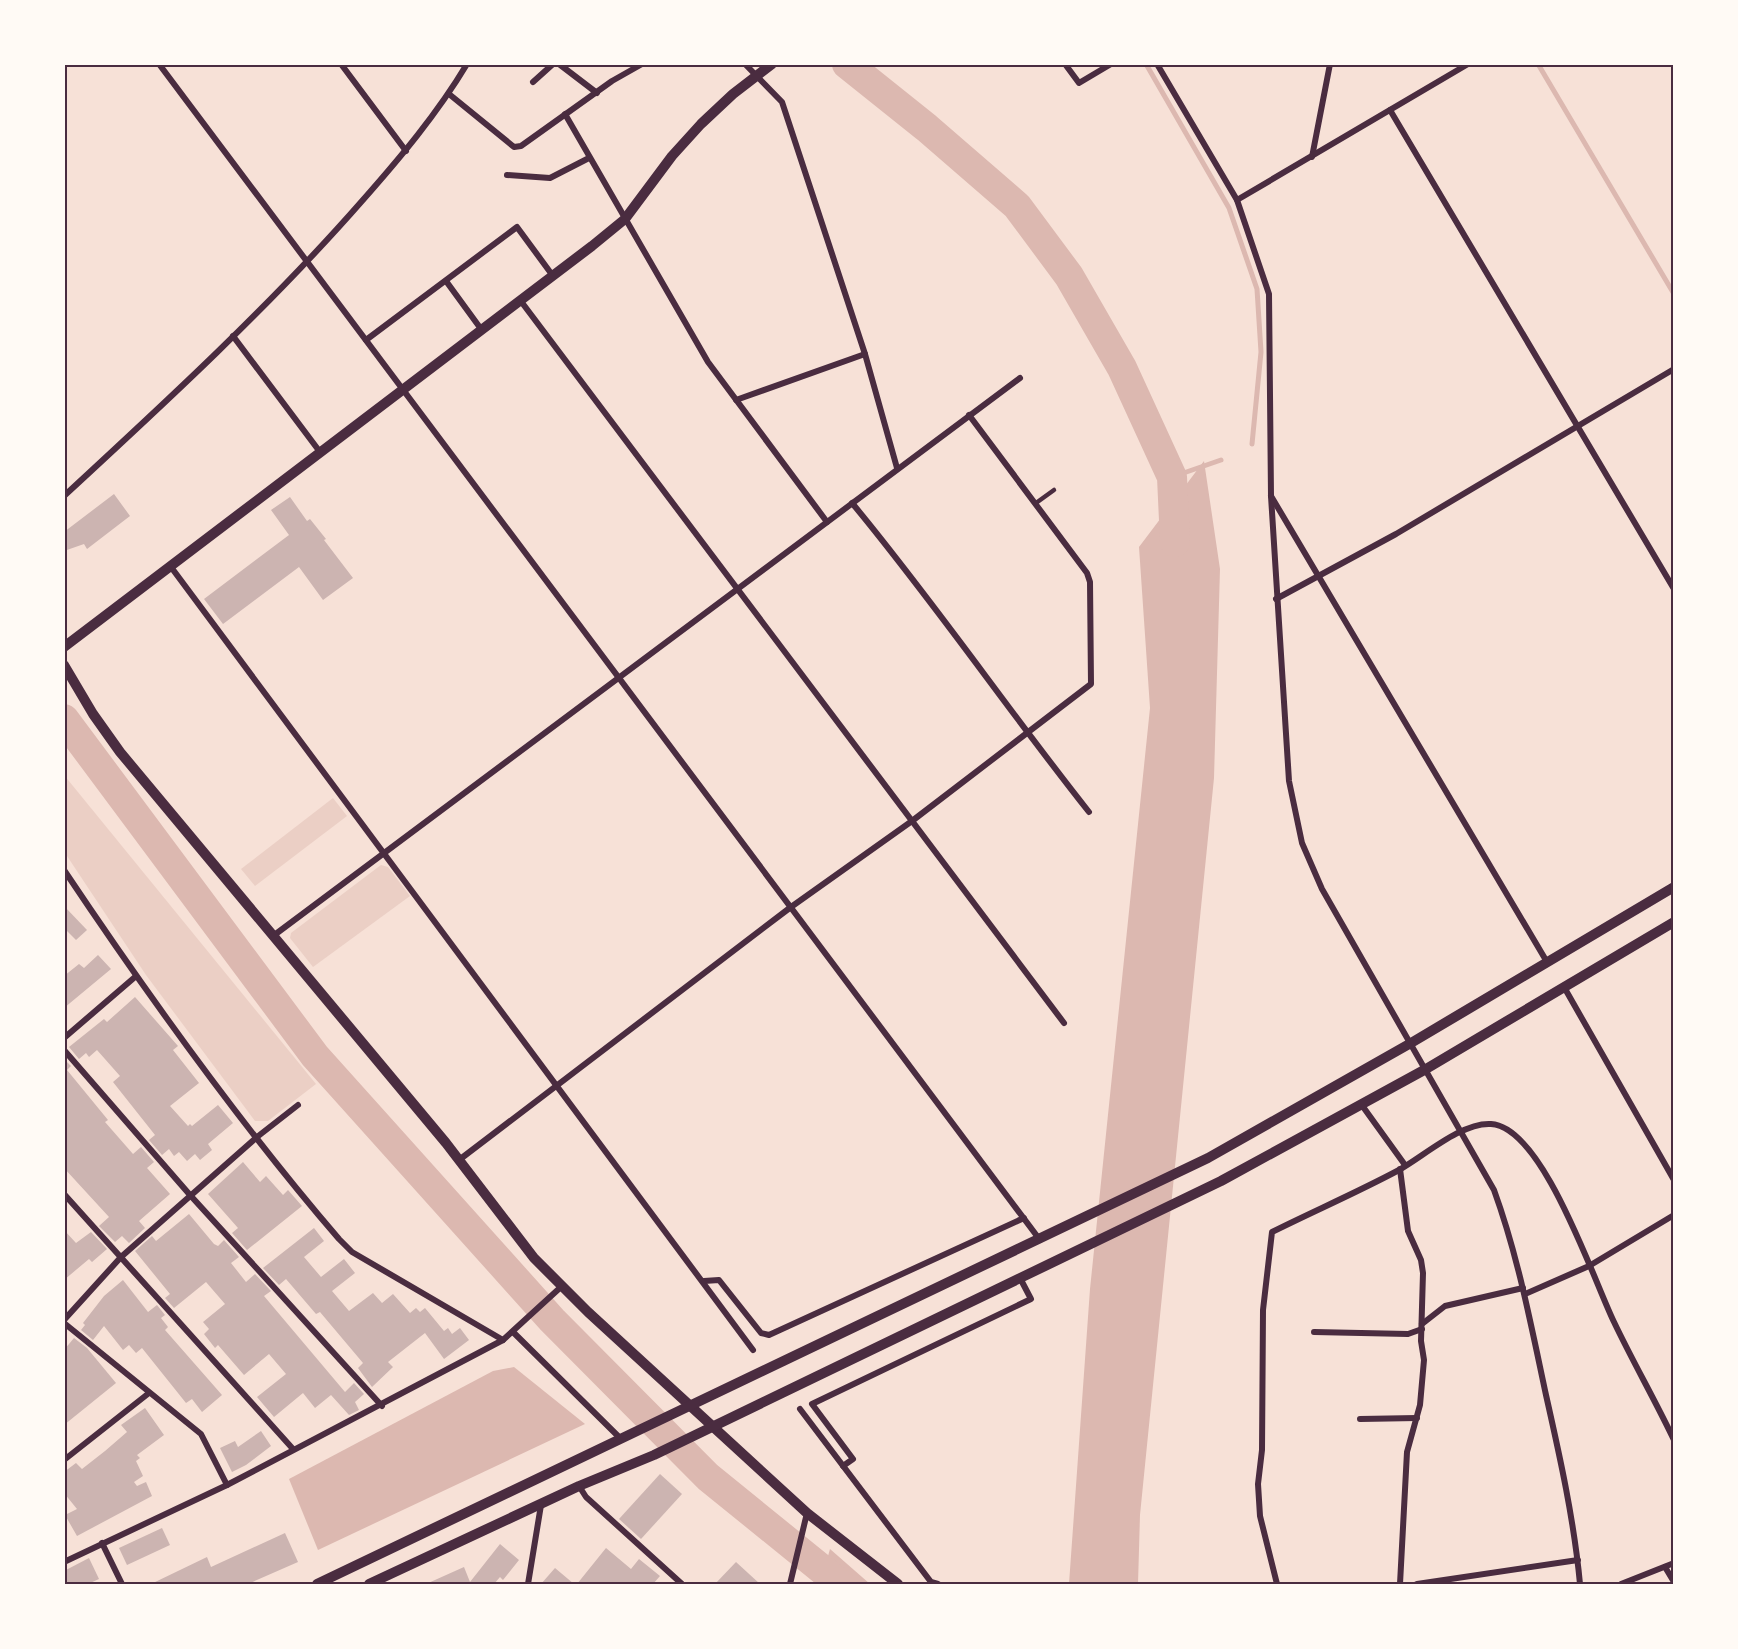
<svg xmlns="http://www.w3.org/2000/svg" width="1738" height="1649" font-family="'Public Sans',sans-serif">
	<rect width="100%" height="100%" fill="#f7e1d7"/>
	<g fill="#ebcfc5">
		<polygon points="64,775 316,1084 268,1121 255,1121 146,975 65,853"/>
		<polygon points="333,798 347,816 255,886 241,869"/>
		<polygon points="381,865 388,867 410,896 313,967 290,938 291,933"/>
	</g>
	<g fill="#dcb8b0">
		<polygon points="1204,461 1220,569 1214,778 1140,1515 1138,1584 1069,1584 1090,1289 1150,708 1139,547"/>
		<polygon points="514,1367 585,1424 318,1550 289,1479 493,1371"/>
		<polygon points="830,1549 870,1584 820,1584"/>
	</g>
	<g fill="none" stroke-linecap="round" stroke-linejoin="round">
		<g stroke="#dcb8b0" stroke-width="5">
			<polyline points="1146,64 1229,208 1257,289 1261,352 1252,444"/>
			<polyline points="1538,64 1674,294"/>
			<polyline points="1172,477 1221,460"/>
		</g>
		<g stroke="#dcb8b0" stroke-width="30">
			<polyline points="847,64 927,128 1017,206 1069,276 1122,368 1172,477 1175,542"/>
			<polyline points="64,719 315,1056 552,1320 708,1477 840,1584"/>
		</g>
	</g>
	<g fill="#ccb4b1">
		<polygon points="114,494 130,516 87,549 84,544 64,551 64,532"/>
		<polygon points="290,497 307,521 310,519 326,539 324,540 353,578 323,600 299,567 223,624 204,599 289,535 271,510"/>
		<polygon points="64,906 87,930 76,940 64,928"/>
		<polygon points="98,955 111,969 64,1008 64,976 79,964 84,968"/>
		<polygon points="135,997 178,1046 173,1050 199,1083 170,1106 188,1126 190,1124 192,1126 218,1105 233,1123 208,1144 212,1150 200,1160 195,1154 187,1161 179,1152 174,1156 169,1149 162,1155 149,1140 155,1135 113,1082 120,1076 97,1050 89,1057 86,1053 79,1059 69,1047 104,1019 107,1022"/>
		<polygon points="64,1059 71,1066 67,1070 108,1120 105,1122 133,1154 141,1147 154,1162 147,1168 170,1194 139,1221 145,1228 129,1243 122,1236 115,1242 99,1226 109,1217 64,1168"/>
		<polygon points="243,1162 260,1182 266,1176 283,1195 288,1190 302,1206 247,1250 232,1233 238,1228 208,1194"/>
		<polygon points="189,1214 214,1244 218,1246 224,1240 239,1257 231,1263 246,1282 255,1274 271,1291 264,1296 345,1392 354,1383 364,1394 355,1402 359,1410 349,1415 331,1395 315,1408 303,1393 274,1417 257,1397 286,1374 269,1354 244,1375 218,1345 215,1348 204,1334 209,1329 203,1322 225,1304 206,1282 174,1308 165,1298 170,1294 135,1251 152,1236 156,1241"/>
		<polygon points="314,1228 324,1241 304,1257 321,1277 344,1259 355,1273 332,1291 349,1311 373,1293 382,1303 393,1294 410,1313 416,1308 420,1312 425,1308 444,1331 448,1328 452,1334 460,1328 469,1340 444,1359 425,1333 388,1362 393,1367 372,1387 358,1368 363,1363 320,1312 316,1314 286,1279 279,1285 263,1268"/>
		<polygon points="64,1230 76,1243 91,1232 107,1249 92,1262 89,1259 64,1280"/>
		<polygon points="123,1280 148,1312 157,1305 165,1315 161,1318 168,1327 165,1330 222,1395 202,1412 192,1399 186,1403 142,1348 136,1353 129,1345 123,1350 104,1326 93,1340 81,1330 85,1325 83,1323 104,1296"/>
		<polygon points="74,1338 87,1348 116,1383 64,1425 64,1350"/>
		<polygon points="145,1408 164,1435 137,1455 140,1458 136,1461 143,1476 134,1482 137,1486 146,1482 152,1496 77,1536 65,1515 77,1509 64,1493 64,1472 76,1463 82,1469 105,1451 127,1432 121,1425"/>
		<polygon points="261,1431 271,1446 246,1465 232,1472 220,1448 235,1441 238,1447"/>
		<polygon points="660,1474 682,1494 641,1539 619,1519"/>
		<polygon points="162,1528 170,1545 127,1565 119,1548"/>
		<polygon points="285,1533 298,1562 248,1584 151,1584 207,1557 211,1567"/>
		<polygon points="500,1544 519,1560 503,1580 500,1577 494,1584 426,1584 464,1567 470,1582"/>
		<polygon points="606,1548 631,1569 639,1559 660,1576 653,1584 577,1584"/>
		<polygon points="89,1558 99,1579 88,1584 64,1584 64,1571"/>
		<polygon points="736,1562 760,1584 715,1584"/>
		<polygon points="555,1568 574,1584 541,1584"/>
	</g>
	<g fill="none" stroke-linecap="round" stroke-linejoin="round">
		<polyline stroke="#4a2c40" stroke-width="4.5" points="1036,503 1054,490"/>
		<g stroke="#4a2c40" stroke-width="6">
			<polyline points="159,64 1040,1240"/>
			<polyline points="341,64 406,151"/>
			<polyline points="559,64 597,93"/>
			<polyline points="745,64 782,102 865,354 897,468"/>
			<polyline points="1065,64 1079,83 1111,64"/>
			<path d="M1157,64L1237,200L1269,294L1271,496L1289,781L1302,843L1322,889L1494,1190C1518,1256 1531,1325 1546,1395C1560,1457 1574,1520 1580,1584"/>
			<polyline points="533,82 553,64"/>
			<polyline points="449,94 514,147 521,146 612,81 642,64"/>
			<polyline points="1390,110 1674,589"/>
			<polyline points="565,114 708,362 827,522"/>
			<polyline points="1312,157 1330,64"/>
			<polyline points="507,175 550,178 589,158"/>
			<polyline points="1237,200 1468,64"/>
			<polyline points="446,281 481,329"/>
			<polyline points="520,300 1064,1023"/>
			<polyline points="233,336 320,452"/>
			<polyline points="366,340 517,227 553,276"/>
			<polyline points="736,400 865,354"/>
			<path d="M64,496C167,401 270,306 362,201C400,158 437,114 467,64"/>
			<polyline points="1271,496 1547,962"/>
			<path d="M852,503C935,603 1008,710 1089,812"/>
			<polyline points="171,567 753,1350"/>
			<polyline points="1276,599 1396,534 1674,369"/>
			<path d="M64,870C149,997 239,1123 339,1239L352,1252L503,1340"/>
			<polyline points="273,936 1020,378"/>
			<polyline points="1564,987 1674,1180"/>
			<polyline points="64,1038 135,977"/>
			<polyline points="64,1050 190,1195 382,1406"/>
			<polyline points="1361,1104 1405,1165"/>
			<polyline points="459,1160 791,907 912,821 1091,684 1090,582 1087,573 969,415"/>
			<polyline points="64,1194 293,1449"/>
			<polyline points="704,1281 719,1280 761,1333 769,1335 1024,1218"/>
			<polyline points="1525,1294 1589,1266 1674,1215"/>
			<polyline points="64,1320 121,1257 257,1137 298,1105"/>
			<polyline points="64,1323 201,1434 227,1485"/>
			<polyline points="1422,1324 1445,1306 1523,1288"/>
			<polyline points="513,1332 621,1439"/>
			<polyline points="1314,1332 1408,1334 1422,1329"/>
			<polyline points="800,1409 931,1582 938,1584"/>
			<polyline points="1360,1419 1417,1418"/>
			<polyline points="64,1460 149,1393"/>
			<polyline points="843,1466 853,1459 812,1404 1031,1299 1020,1278"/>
			<polyline points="579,1486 586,1497 682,1584"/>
			<polyline points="102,1543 122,1584"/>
			<polyline points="64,1562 227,1485 503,1340 562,1286"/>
			<polyline points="1665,1567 1674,1582"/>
			<polyline points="528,1584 541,1505"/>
			<polyline points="790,1584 807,1513"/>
			<path d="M1277,1584L1260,1516L1258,1484L1262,1450L1263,1310L1272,1232C1314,1211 1358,1192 1399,1170C1424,1156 1462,1122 1491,1124C1543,1127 1593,1279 1614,1322C1633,1362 1655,1400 1674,1440"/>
			<polyline points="1400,1584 1407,1452 1420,1405 1424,1360 1421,1341 1423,1273 1421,1260 1408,1231 1400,1169"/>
			<polyline points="1417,1584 1578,1560"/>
			<polyline points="1621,1584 1674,1563"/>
		</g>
		<g stroke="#4a2c40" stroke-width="10">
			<polyline points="64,647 592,246 625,219 672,156 701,124 733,94 772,64"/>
			<polyline points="64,665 93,714 120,752 446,1143 534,1258 588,1312 807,1513 898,1584"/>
			<polyline points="317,1584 1208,1158 1411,1043 1674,887"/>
			<polyline points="369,1584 579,1486 654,1455 1221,1181 1426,1069 1674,922"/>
		</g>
	</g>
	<rect width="1738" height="1649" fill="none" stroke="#fffaf5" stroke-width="132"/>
	<rect x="66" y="66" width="1606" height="1517" fill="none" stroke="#4a2c40" stroke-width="2"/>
</svg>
